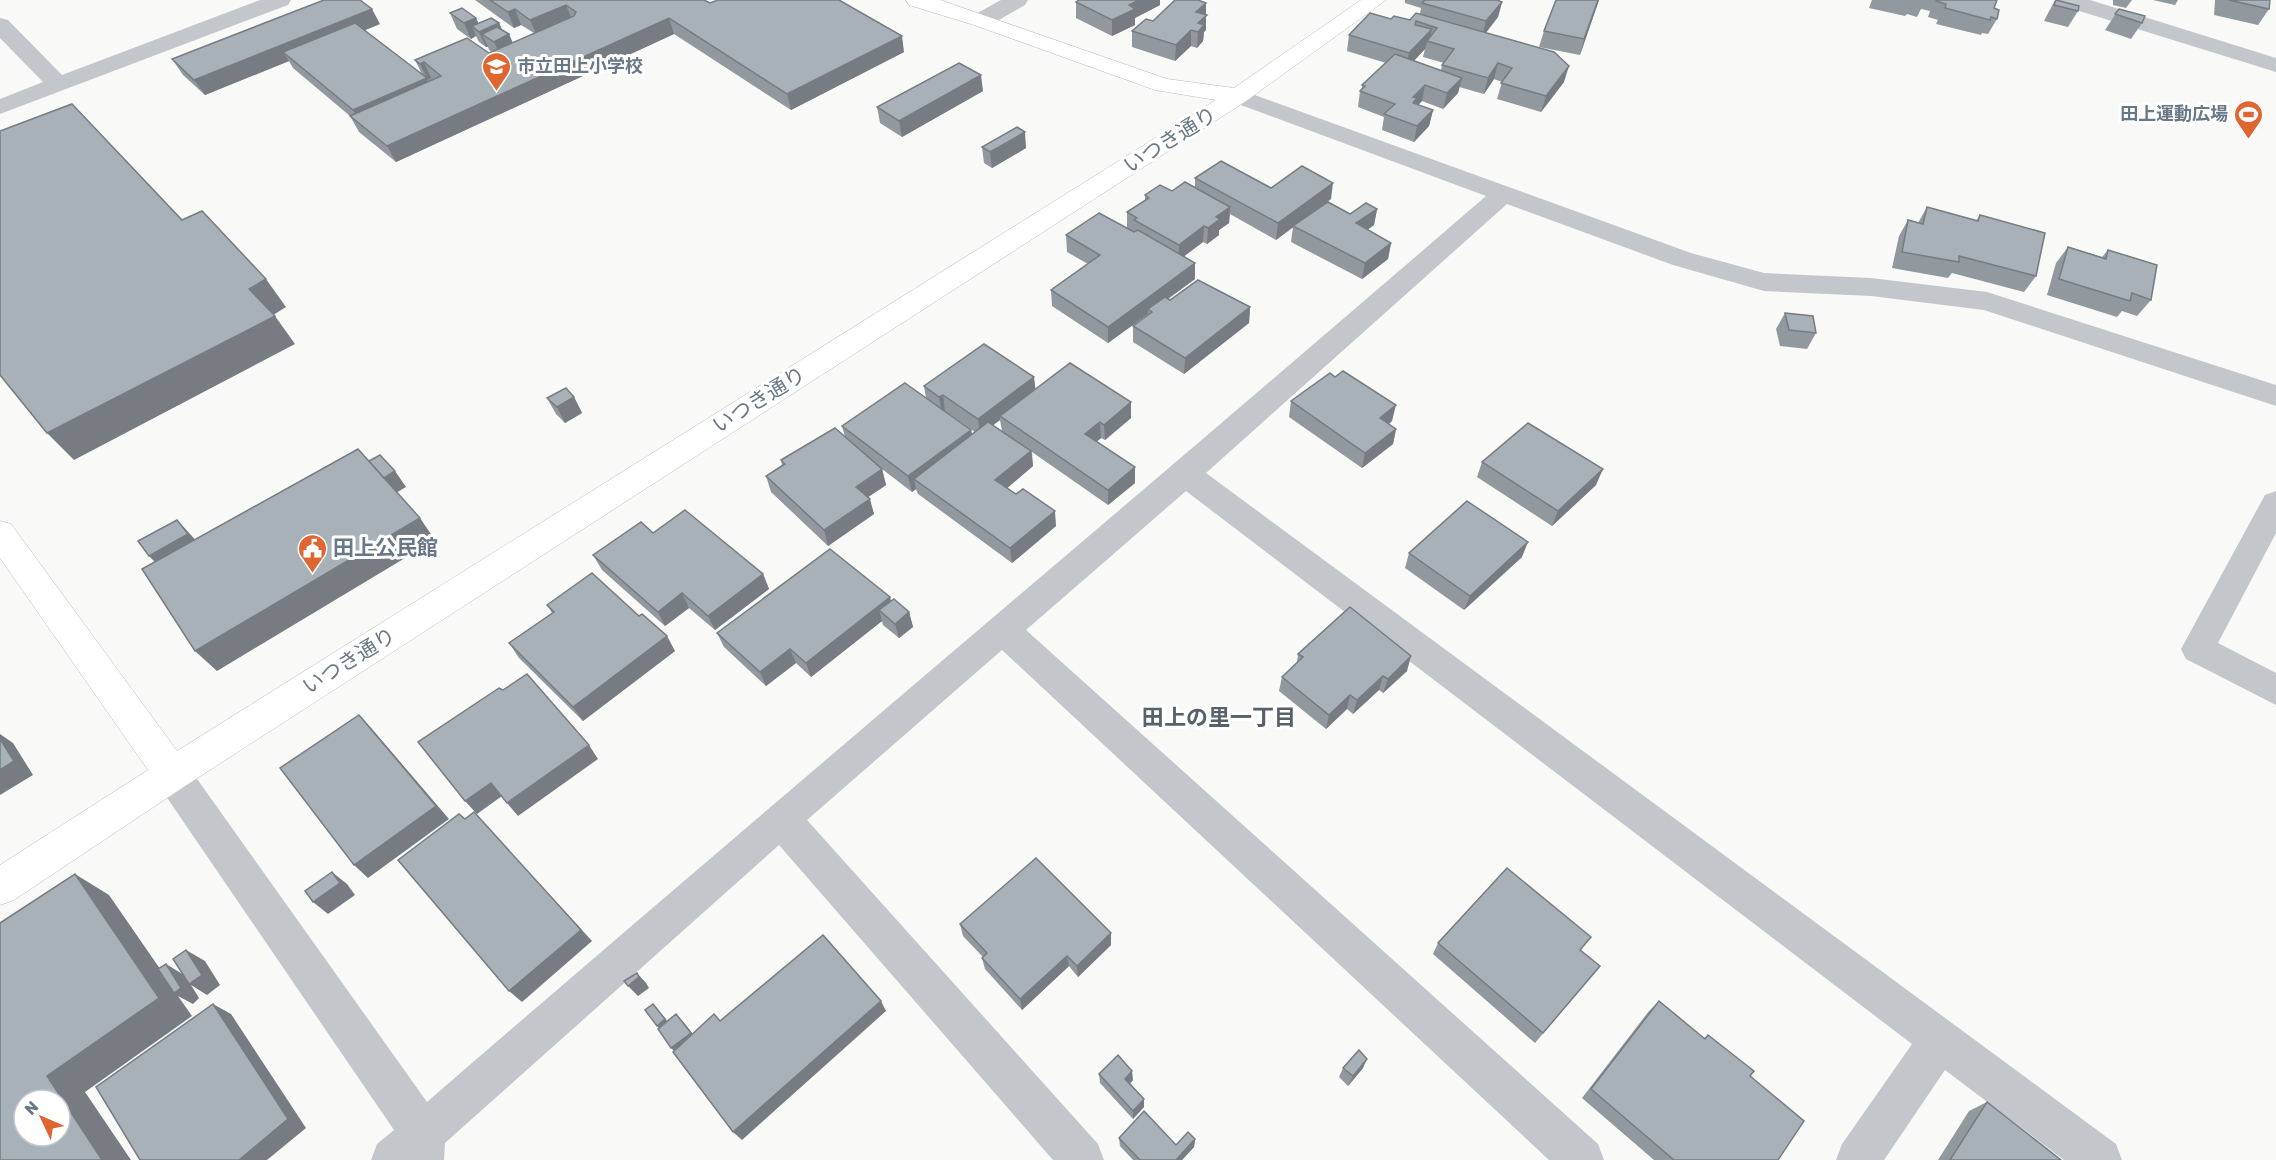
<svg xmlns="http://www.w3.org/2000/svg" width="2276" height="1160" font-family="Rubik,'Noto Sans JP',sans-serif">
	<rect width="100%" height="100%" fill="#f9f9f7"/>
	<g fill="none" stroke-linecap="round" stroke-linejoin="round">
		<defs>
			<polygon id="secondary" points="906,0 940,0 1167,79 1234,88 1361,0 1386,0 1246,101 185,786 14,900 0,905 0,865 148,770 0,558 0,521 11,524 177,751 1216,100 1155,90 974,25 909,5"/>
		</defs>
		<use href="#secondary" stroke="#b7bcc1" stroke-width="1"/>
		<g fill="#c3c6ca" fill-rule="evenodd">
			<polygon points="260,0 291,0 288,5 0,114 0,99 43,82 0,38 0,18 8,20 62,75"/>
			<polygon points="1001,0 1028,0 1025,5 990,25 974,25 971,20 974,15"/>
			<polygon points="2057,0 2090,0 2276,58 2276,72 2060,5"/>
			<path d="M1238,89L1691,253L1764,273L1871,278L1987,292L2276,385V406L1984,310L1871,296L1764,291L1673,265L1507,204L1206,473L2116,1144L2122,1160H2064L1945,1070L1884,1160H1836L1842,1144L1912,1044L1186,491L1026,630L1598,1144L1604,1160H1549L1002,650L807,820L1098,1144L1104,1160H1053L779,845L445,1143L444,1160H371L377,1144L394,1130L159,786L154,774L159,762L172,758L185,762L427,1102C778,798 1134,500 1486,196L1230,101L1226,96L1230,91Z"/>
			<polygon points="2276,491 2276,533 2218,643 2276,673 2276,705 2186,659 2181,649 2265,495"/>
		</g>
		<use href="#secondary" fill="#fff" fill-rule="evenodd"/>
	</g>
	<g fill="#91989e" fill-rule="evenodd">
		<polygon points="475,0 704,0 710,3 904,52 791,110 674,34 396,162 359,132 350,116 293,68 289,61 205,95 183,75 172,59 380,24 365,30 422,74 415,60 489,53 492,52 489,50 488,47 486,47 479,42 476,36 471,39 457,29 450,13 476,18 478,23 499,23 502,30 509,34 512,43 534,33 521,25 514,28"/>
		<path d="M1405,0H1497L1502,2L1498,17L1486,33L1564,82L1541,112L1497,99L1502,82L1494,79L1484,94L1459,87L1458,93L1443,109L1422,101L1418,105L1433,110L1429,126L1414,142L1382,130L1384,117L1358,107L1360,91L1362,90V85L1386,63L1347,51L1349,35L1391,19L1410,20L1420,14L1421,8L1405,3ZM1425,49L1423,57L1444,63L1442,65L1441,70L1414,61Z"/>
		<polygon points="1556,0 1599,0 1580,55 1539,47 1544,31"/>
		<polygon points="1872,0 1997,0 1994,8 1997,19 1988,34 1982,33 1981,35 1936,24 1938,20 1928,17 1930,11 1921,9 1917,17 1907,14 1905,16 1869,8"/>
		<polygon points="2055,0 2078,11 2068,27 2044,21"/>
		<polygon points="2113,0 2132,0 2126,8 2113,5"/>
		<polygon points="2153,0 2178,0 2175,5"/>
		<polygon points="2215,0 2270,0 2269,9 2258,25 2214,15"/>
		<polygon points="1076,2 1160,5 1135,18 1135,25 1112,36 1076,18"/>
		<polygon points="1206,3 1206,30 1204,32 1203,41 1197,48 1191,46 1175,61 1132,47 1132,31 1153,21"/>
		<polygon points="2119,9 2142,23 2131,39 2105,30"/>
		<polygon points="983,91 902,137 880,123 877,107"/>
		<polygon points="982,147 1026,148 992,168 984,163"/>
		<polygon points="1195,178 1271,188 1331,199 1305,218 1350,214 1377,209 1374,225 1367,230 1391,243 1388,259 1362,279 1291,242 1293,227 1276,240 1230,214 1229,223 1219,230 1219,235 1207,244 1203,242 1184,256 1195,263 1195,279 1168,299 1170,300 1250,307 1249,323 1184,374 1133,342 1133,326 1148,316 1148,314 1108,343 1052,306 1051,290 1088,264 1067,252 1066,235 1127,228 1127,212 1145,200 1145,195 1195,188"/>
		<polygon points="1927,207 1976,221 1980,215 2036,276 2024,292 1952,273 1948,278 1892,268 1899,236 1908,220 1918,223"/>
		<polygon points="2068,247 2102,257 2108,250 2151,300 2137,316 2122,311 2117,317 2047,295 2056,263"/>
		<polygon points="1785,313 1816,333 1807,349 1780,346 1776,329"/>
		<path d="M924,386L1035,389L1131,418L1105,440L1101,438L1096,442L1135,467V483L1108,505L1032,452L1033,466L1007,488L1056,526L1012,563L918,494L916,489L912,492L882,469L886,485L868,497L874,514L828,546L771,492L766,476L782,465L781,460L845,437L842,426L926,398ZM945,411L975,432L972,434L971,430ZM1000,420L1002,431L993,425Z"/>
		<polygon points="574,397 582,413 565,423 556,414 547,398"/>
		<polygon points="1291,401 1392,421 1389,424 1396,429 1393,444 1362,468 1289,417"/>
		<polygon points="1482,462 1596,485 1552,526 1477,477"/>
		<polygon points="653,533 763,574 769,589 715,630 689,608 665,626 602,570 593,555"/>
		<polygon points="1409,553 1522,557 1464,610 1405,568"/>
		<polygon points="891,601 909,612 913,627 899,638 883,625 882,621 811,677 796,663 766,686 724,647 717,633"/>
		<polygon points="547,605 675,651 583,721 519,658 509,643 552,613"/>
		<polygon points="1298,654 1407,671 1383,693 1379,690 1353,714 1347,709 1326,729 1279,691 1282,677 1297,663"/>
		<polygon points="960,924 1111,933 1111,945 1078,977 1069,966 1022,1010 985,969 982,958 983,957 963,936"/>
		<polygon points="1438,943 1581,950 1600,966 1535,1043 1433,954"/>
		<polygon points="1659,1001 1704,1038 1708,1035 1750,1076 1778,1160 1654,1160 1582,1098 1649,1011"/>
		<polygon points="1343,1068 1363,1068 1348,1086 1339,1077"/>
		<polygon points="1099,1074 1133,1080 1130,1083 1144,1099 1144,1107 1133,1119 1100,1083"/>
		<polygon points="1987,1102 2061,1160 1938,1160 1969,1111"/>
		<polygon points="1119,1138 1176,1145 1195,1139 1194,1147 1182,1160 1133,1160 1120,1146"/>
	</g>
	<g fill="#767c81">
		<polygon points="1139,0 1160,0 1160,5 1135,18 1135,25 1112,36 1112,20 1129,5"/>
		<polygon points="1598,0 1599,0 1580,55 1584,39"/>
		<polygon points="1502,2 1498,17 1482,37 1486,21"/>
		<polygon points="1206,3 1206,30 1204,32 1203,41 1197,48 1198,32 1196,12"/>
		<polygon points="566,5 572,20 537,36 530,20"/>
		<polygon points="372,9 380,24 292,60 283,52 289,61 205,95 194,80"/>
		<polygon points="515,9 521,25 514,28 508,12"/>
		<polygon points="476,18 482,31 499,23 505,36 509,34 516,50 501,57 494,42 482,34 488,47 486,47 479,32 472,26 476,36 471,39 464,23"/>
		<polygon points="669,18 674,34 396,162 387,146"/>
		<polygon points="1432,29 1429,42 1427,41 1425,49 1406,69 1409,53"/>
		<polygon points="1191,30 1191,46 1175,61 1176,45"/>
		<polygon points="902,36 904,52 791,110 787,94"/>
		<polygon points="424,62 431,78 427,80 435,94 362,126 353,110 427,78 420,64"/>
		<polygon points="1498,63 1494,79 1484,94 1488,78"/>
		<polygon points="1569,66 1564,82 1541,112 1546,96"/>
		<polygon points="981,75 983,91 902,137 899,121"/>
		<polygon points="1462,78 1458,93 1443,109 1447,93"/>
		<polygon points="1425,85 1422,101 1411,112 1413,97"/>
		<polygon points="1433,110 1429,126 1414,142 1417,126"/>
		<polygon points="1025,132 1026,148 992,168 990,152"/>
		<polygon points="1333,183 1331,199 1276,240 1278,223"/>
		<polygon points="1230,207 1229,223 1219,230 1219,235 1207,244 1208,228 1216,217"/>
		<polygon points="1377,209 1374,225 1353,240 1356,223"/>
		<polygon points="1204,226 1203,242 1178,261 1179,245"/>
		<polygon points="1391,243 1388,259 1362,279 1365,263"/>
		<polygon points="1195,263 1195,279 1151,311 1148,309 1148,314 1108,343 1108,327"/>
		<polygon points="266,279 286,307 270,317 249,289"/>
		<polygon points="1250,307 1249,323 1184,374 1185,358"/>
		<polygon points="275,316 295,344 74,460 47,433"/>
		<polygon points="1034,377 1036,393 1000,416 1000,420 980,435 978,419"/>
		<polygon points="943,395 945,411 942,413 939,397"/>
		<polygon points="574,397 582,413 565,423 557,407"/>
		<polygon points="1131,402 1131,418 1105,440 1104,425"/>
		<polygon points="1396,405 1392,421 1377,433 1380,418"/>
		<polygon points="1100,422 1101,438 1086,450 1085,434"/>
		<polygon points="1396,429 1393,444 1362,468 1365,453"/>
		<polygon points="971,430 974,446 914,479 916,489 912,492 908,476"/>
		<polygon points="1031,451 1033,466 998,496 995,480"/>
		<polygon points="1135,467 1135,483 1108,505 1108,490"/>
		<polygon points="882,469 886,485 861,502 856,487"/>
		<polygon points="1603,469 1596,485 1552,526 1558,511"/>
		<polygon points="395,471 406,487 394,494 383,478"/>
		<polygon points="870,499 874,514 828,546 824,530"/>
		<polygon points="1055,511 1056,526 1012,563 1010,548"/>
		<polygon points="420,518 435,540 217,671 195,651"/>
		<polygon points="177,520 191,535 203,549 164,571 149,556"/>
		<polygon points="1528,542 1522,557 1464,610 1470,596"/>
		<polygon points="763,574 769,589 715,630 708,616"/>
		<polygon points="682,593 689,608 665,626 658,612"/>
		<polygon points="890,597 894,611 879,610 882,621 811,677 806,663"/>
		<polygon points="909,612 913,627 899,638 895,624"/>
		<polygon points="667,636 675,651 583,721 573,707"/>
		<polygon points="790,649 796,663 766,686 760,672"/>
		<polygon points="1411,656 1407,671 1383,693 1388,679"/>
		<polygon points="1383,676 1379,690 1353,714 1357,700"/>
		<polygon points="1350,695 1347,709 1326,729 1329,715"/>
		<polygon points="359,715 372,729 449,819 368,878 354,865"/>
		<polygon points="0,734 13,743 33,775 0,795"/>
		<polygon points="589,745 598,759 518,816 507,803"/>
		<polygon points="491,783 502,796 477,814 465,801"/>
		<polygon points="474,812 592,941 522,1002 509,991"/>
		<polygon points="332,872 347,884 355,895 328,914 313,902"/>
		<polygon points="75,874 109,895 176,992 166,964 184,975 186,950 205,961 220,985 207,995 191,985 199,998 193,1004 178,996 192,1016 85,1092 131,1160 102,1160 47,1076"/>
		<polygon points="1111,933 1111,945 1078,977 1077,966"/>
		<polygon points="1067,956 1069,966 1022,1010 1020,999"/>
		<polygon points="637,973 646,983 649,988 638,996 628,986"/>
		<polygon points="881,1001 886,1011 742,1140 733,1132"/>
		<polygon points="213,1004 231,1014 306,1128 267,1160 239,1160"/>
		<polygon points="653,1004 674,1029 667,1036 657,1026"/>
		<polygon points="676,1014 685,1024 700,1043 681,1058 671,1048"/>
		<polygon points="1367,1059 1363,1068 1348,1086 1353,1076"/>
		<polygon points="1132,1071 1133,1080 1126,1088 1125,1079"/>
		<polygon points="1144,1099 1144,1107 1133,1119 1133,1111"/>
		<polygon points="1195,1139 1194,1147 1182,1160 1176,1160"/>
	</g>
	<g fill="#a9b1b8" stroke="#767c81" stroke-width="1.5" fill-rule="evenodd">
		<polygon points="324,0 360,0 372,9 194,80 172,59"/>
		<polygon points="490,0 704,0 710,3 718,0 839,0 902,36 787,94 669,18 387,146 350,116 441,76 424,62 420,64 415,60 467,38 489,53 574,16 576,12 566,5 530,20 515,9 508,12"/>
		<polygon points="1079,0 1139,0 1129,5 1135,9 1112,20 1076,2"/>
		<polygon points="1175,0 1198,0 1206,3 1196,12 1207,15 1198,23 1204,25 1198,32 1191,30 1176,45 1132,31 1146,19 1153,21"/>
		<polygon points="1425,0 1497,0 1502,2 1486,21 1422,3"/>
		<polygon points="1556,0 1598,0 1584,39 1544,31"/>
		<polygon points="1937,0 1997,0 1994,8 1999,10 1997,19 1991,17 1990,20 1945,8 1946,4 1936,1"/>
		<polygon points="2056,0 2079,6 2078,11 2054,5"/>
		<polygon points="2229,0 2270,0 2269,9"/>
		<polygon points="462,8 476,18 464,23 450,13"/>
		<polygon points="2119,9 2145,16 2142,23 2115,14"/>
		<polygon points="1370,13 1391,19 1394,16 1410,20 1416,13 1554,52 1569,66 1546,96 1501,83 1512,68 1498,63 1488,78 1442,65 1454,49 1427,41 1437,28 1416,21 1415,25 1432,29 1409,53 1349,35"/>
		<polygon points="491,18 499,23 479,32 472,26"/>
		<polygon points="355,23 427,78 353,110 283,52"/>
		<polygon points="497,27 509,34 494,42 482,34"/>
		<polygon points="1395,54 1462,78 1447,93 1425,85 1413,97 1417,98 1413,103 1433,110 1417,126 1384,114 1395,104 1360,91 1365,86 1362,85"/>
		<polygon points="959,63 981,75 899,121 877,107"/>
		<polygon points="72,104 182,220 202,211 266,279 249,289 275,316 47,433 0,375 0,131"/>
		<polygon points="1017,127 1025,132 990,152 982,147"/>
		<polygon points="1221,161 1271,188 1302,166 1333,183 1278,223 1195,178"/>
		<polygon points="1185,182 1230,207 1216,217 1220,219 1208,228 1204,226 1179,245 1134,220 1137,218 1127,212 1149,198 1145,195 1160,185 1172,191"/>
		<polygon points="1328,202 1350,214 1366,203 1377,209 1356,223 1391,243 1365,263 1293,226"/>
		<polygon points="1927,207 1978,221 1980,215 2045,233 2036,276 1959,256 1959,262 1902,252 1908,220 1923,224"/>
		<polygon points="1099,213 1134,232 1138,230 1195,263 1108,327 1051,290 1100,255 1066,235"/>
		<polygon points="2068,247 2106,259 2108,250 2157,265 2151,300 2132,293 2130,301 2059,279"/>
		<polygon points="1198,280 1250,307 1185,358 1133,326 1152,312 1148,309 1165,297 1170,300"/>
		<polygon points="1785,313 1813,316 1816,333 1789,330"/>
		<polygon points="984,344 1034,377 978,419 943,395 939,397 924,386"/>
		<polygon points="1070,363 1131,402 1104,425 1100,422 1085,434 1135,467 1108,490 1000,416"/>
		<polygon points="1343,371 1396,405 1380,418 1396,429 1365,453 1291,401 1330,373 1335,377"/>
		<polygon points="905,383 971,430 908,476 842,426"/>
		<polygon points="566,388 574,397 557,407 547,398"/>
		<polygon points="988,422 1031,451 995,480 1016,494 1023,489 1055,511 1010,548 914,479"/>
		<polygon points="1528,423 1603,469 1558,511 1482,462"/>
		<polygon points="835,428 882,469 856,487 870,499 824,530 766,476 785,464 781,460"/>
		<polygon points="358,449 420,518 195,651 142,569"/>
		<polygon points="380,455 395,471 384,478 369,461"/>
		<polygon points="1467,501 1528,542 1470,596 1409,553"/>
		<polygon points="685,510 763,574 708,616 682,593 658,612 593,555 641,522 653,533"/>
		<polygon points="177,520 188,534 149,556 138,541"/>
		<polygon points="830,549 890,597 806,663 790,649 760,672 717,633"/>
		<polygon points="592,573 639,616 642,614 667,636 573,707 509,643 554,612 547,605"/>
		<polygon points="894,599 909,612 895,624 879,610"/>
		<polygon points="1350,607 1411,656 1388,679 1383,676 1357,700 1350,695 1329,715 1282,677 1303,657 1298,654"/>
		<polygon points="527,674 589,745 507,803 491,783 465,801 418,742 499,688 503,690"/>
		<polygon points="359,715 436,806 354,865 280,768"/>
		<polygon points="0,739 14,761 0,770"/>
		<polygon points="474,812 581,930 509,991 398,860 459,814 465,819"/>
		<polygon points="1036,858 1111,933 1077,966 1067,956 1020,999 982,958 987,953 960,924"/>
		<polygon points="1507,868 1591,937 1580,950 1600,966 1543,1033 1438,943"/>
		<polygon points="332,872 340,883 313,902 305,891"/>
		<path d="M75,874L159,998L47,1076L102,1160H0V923ZM24,1100H60V1136H24Z"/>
		<polygon points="823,935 881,1001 733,1132 673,1052 714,1014 720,1021"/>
		<polygon points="186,950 202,975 189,984 173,959"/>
		<polygon points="166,964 181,988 174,993 158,969"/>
		<polygon points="637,973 639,977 628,986 624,981"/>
		<polygon points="1659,1001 1705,1039 1708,1035 1754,1071 1750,1076 1804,1121 1778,1160 1674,1160 1591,1089"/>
		<polygon points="213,1004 288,1119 239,1160 140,1160 96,1087"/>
		<polygon points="653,1004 665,1019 657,1026 645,1010"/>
		<polygon points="676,1014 691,1033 671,1048 658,1029"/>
		<polygon points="1359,1050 1367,1059 1353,1076 1343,1068"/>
		<polygon points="1118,1055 1132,1071 1125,1079 1144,1099 1133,1111 1099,1074"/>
		<polygon points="1987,1102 2061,1160 1950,1160"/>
		<polygon points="1144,1111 1176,1145 1188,1132 1195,1139 1176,1160 1140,1160 1119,1138"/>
	</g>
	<defs>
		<symbol id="school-pin" viewBox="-11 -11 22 30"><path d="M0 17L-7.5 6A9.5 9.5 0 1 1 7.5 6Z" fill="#df6631" stroke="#fff"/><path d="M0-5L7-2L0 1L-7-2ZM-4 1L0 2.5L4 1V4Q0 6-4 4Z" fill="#fff"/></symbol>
		<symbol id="stadium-pin" viewBox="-11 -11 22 30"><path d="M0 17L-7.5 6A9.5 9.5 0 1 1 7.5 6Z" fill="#df6631" stroke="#fff"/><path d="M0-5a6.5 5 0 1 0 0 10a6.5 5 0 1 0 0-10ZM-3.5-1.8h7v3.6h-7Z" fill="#fff"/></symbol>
		<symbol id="civic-pin" viewBox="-11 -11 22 30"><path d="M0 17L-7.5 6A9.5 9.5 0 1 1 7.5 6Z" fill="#df6631" stroke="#fff"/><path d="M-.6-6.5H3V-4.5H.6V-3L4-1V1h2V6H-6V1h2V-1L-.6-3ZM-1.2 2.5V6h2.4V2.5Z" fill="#fff"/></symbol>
	</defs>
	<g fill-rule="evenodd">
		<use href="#school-pin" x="480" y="50" width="33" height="45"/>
		<use href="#stadium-pin" x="2232" y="98" width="33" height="45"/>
		<use href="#civic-pin" x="296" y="532" width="33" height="45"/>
	</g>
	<g text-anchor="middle" stroke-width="6" stroke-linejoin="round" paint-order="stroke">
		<g font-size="18" font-weight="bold" fill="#697887" stroke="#fff" text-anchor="start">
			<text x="517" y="72">市立田上小学校</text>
			<text x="2228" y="120" text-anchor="end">田上運動広場</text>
		</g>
		<g font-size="21" fill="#697887" stroke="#fff">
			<text transform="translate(1170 140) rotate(-32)" y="7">いつき通り</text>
			<text transform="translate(759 400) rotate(-32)" y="7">いつき通り</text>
			<text transform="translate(349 661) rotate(-32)" y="7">いつき通り</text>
		</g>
		<g font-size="21" font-weight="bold" fill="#697887" stroke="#fff" text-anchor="start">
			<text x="333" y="555">田上公民館</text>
		</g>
		<g font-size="22" font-weight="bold" fill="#57616c" stroke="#fff">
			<text x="1219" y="725">田上の里一丁目</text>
		</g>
	</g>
	<g transform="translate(42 1118) rotate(314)"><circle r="28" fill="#ffffff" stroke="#c3c9cf" stroke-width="1.5"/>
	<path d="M0-4.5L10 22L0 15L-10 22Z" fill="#df6631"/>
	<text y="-9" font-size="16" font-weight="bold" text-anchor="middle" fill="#697887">N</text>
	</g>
</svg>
